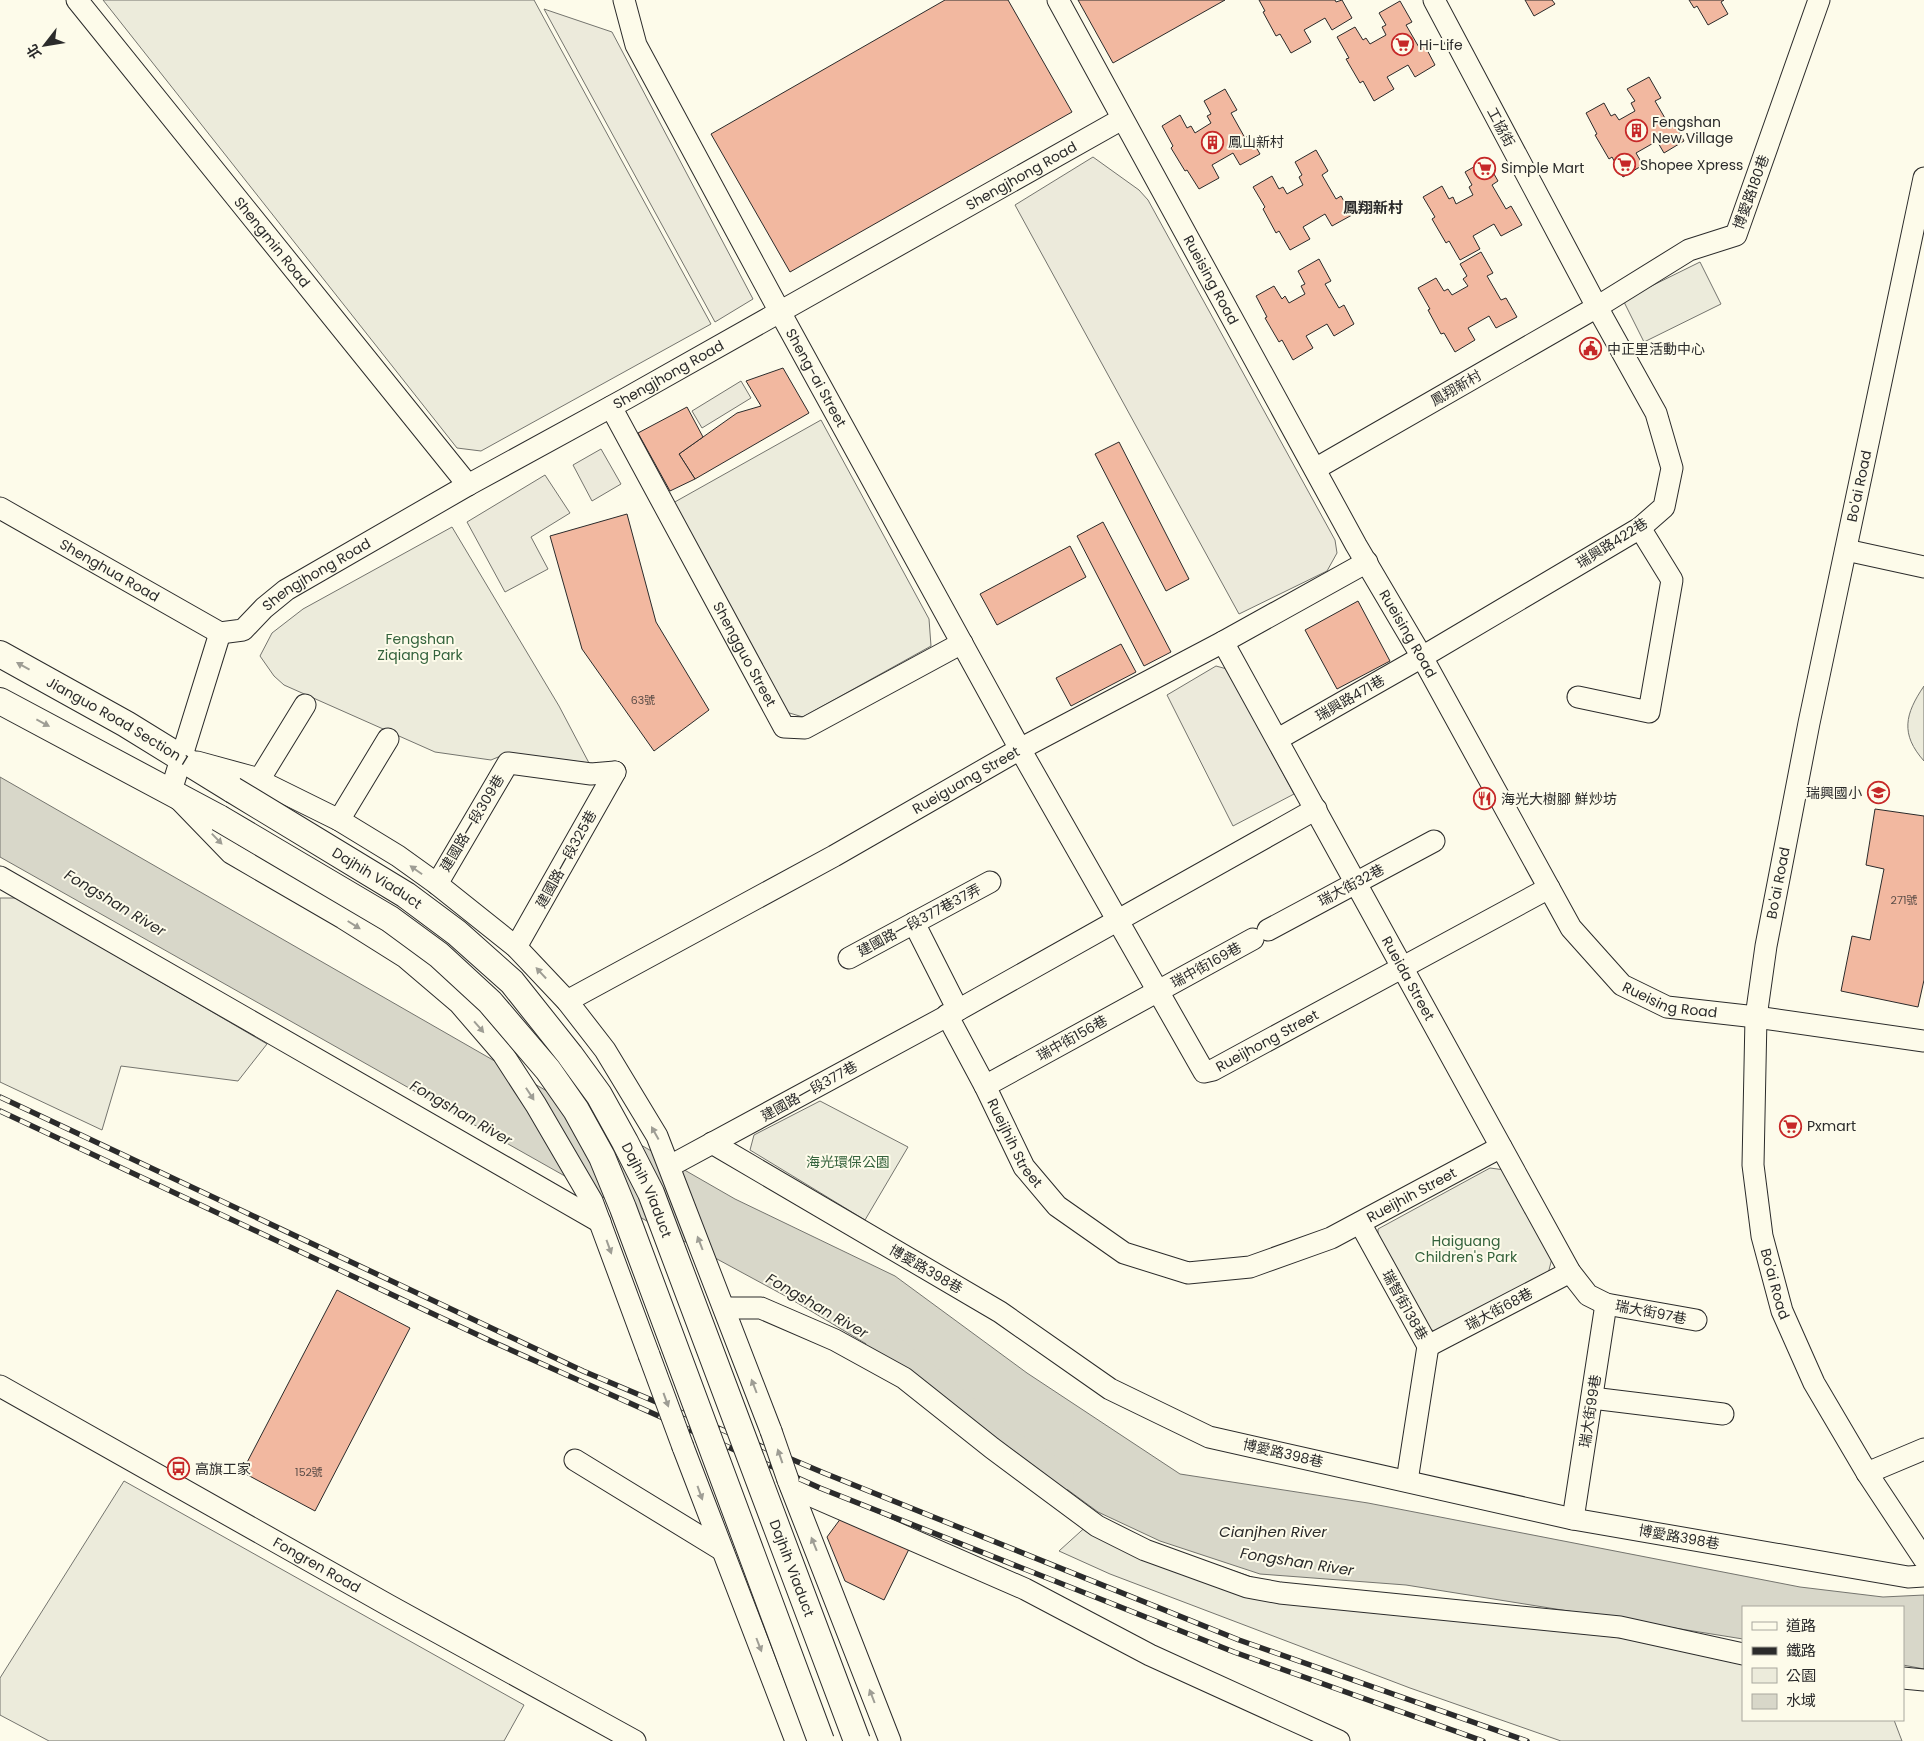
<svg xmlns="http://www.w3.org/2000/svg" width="1924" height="1741" font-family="Poppins,'Noto Sans TC',sans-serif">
	<rect width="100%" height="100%" fill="#fdfbea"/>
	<g fill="#ecebdb" stroke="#74746e">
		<polygon points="103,0 534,0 711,324 481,451 457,448"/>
		<polygon points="1700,262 1721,304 1644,342 1623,300"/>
		<polygon points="821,420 929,619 931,646 803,717 786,712 673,503"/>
		<polygon points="452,527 559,706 589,763 508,753 491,760 435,752 284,685 274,676 260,656 272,633 303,609"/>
		<path d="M1924,686V761C1900,734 1905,714 1924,686Z"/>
		<polygon points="0,898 17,898 267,1044 238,1081 121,1066 102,1130 0,1082"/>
		<polygon points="820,1101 908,1147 865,1220 750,1150 754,1135"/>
		<polygon points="1490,1168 1505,1170 1552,1258 1548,1274 1436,1332 1424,1326 1378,1244 1378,1229"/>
		<polygon points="124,1481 524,1705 504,1741 49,1741 0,1715 0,1678"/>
		<polygon points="1091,1522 1281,1587 1660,1644 1743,1659 1743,1720 1894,1720 1902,1741 1561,1741 1410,1688 1110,1574 1059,1551"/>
	</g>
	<g fill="#eceadb" stroke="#74746e">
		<polygon points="544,9 612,32 753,299 715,322"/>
		<polygon points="1093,157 1139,190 1148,200 1335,540 1337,553 1327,571 1239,614 1015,205"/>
		<polygon points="741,381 751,398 702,428 692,411"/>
		<polygon points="601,449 621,484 592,501 573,465"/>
		<polygon points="545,475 570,513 531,537 548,569 505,592 467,522"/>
		<polygon points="1216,666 1227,669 1294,794 1233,826 1167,695"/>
	</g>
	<polygon fill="#d8d7c9" stroke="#74746e" points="0,777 735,1199 895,1276 1027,1373 1180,1474 1368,1503 1800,1587 1883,1597 1924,1595 1924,1669 1903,1665 1903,1607 1743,1607 1743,1639 1406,1585 1260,1574 1160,1541 1098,1512 1023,1457 964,1402 789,1298 586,1188 0,857"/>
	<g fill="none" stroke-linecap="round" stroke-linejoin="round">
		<polyline stroke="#d8d7c9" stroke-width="34" points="883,1346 1003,1444 1057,1476"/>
	</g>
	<g fill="#f2b8a0" stroke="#2b2b2b">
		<polygon points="945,0 1008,0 1072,112 790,272 711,134"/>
		<polygon points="1078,0 1225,0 1113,63"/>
		<polygon points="1259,0 1335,0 1336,2 1342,0 1352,18 1332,30 1325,18 1304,30 1311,42 1291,53 1280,34 1276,36 1263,12 1265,11"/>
		<polygon points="1525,0 1552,0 1555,4 1534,16"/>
		<polygon points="1689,0 1724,0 1721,2 1728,14 1708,25 1697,6 1694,8"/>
		<polygon points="1400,1 1412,22 1406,25 1420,49 1425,46 1435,65 1415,77 1408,65 1387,77 1394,89 1374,101 1363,81 1360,83 1346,59 1349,58 1337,37 1355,27 1363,40 1366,38 1370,44 1386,35 1382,27 1386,25 1379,13"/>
		<polygon points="1649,77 1661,98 1655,101 1669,125 1674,122 1684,141 1664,153 1657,141 1636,153 1643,165 1623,177 1612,157 1609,159 1595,135 1597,134 1586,113 1604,103 1611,116 1615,114 1619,120 1635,111 1631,103 1635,101 1627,89"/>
		<polygon points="1225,89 1237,110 1231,113 1245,138 1249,135 1260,154 1240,165 1233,153 1212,165 1219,178 1199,189 1187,170 1185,171 1171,148 1173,146 1162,126 1180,115 1187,128 1191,126 1195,133 1211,123 1207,116 1211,114 1204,101"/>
		<polygon points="1316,150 1328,171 1322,175 1336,199 1341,196 1352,215 1332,226 1325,214 1303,227 1310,239 1290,250 1279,231 1276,233 1263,209 1265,207 1253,187 1272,176 1279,189 1283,187 1287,194 1303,185 1299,177 1302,175 1295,162"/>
		<polygon points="1486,160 1498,181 1492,185 1506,209 1511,206 1522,225 1501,236 1494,224 1473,236 1480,249 1460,260 1449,241 1446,243 1432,219 1435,217 1423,197 1442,186 1449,199 1453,197 1456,204 1473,195 1469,187 1472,185 1465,172"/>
		<polygon points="1481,252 1493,273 1487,276 1501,300 1506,298 1517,317 1496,328 1489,316 1468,328 1475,340 1455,352 1444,333 1441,334 1428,310 1430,309 1418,288 1436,278 1444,291 1448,289 1452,295 1468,286 1463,279 1467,276 1460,264"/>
		<polygon points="1319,259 1331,281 1325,284 1339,308 1344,305 1354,324 1334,336 1327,324 1306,336 1313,348 1293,360 1282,340 1279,342 1265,318 1267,317 1256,296 1274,286 1282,299 1285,296 1289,303 1305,294 1301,286 1305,284 1298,271"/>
		<polygon points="783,368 809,413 695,479 679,454 737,413 761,406 746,381"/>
		<polygon points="687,407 703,437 679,454 695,479 670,491 638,433"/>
		<polygon points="1119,442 1189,579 1166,591 1095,454"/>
		<polygon points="627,514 656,622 709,710 654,751 582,649 550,536"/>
		<polygon points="1103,522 1171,652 1144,666 1077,536"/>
		<polygon points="1070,546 1086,577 997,625 980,594"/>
		<polygon points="1358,601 1390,661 1337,689 1305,630"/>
		<polygon points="1121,644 1136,672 1071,706 1056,678"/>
		<polygon points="1875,809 1924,816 1924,980 1918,1007 1841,991 1852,936 1870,940 1884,869 1866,865"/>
		<polygon points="337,1290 410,1328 315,1511 242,1472"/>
		<polygon points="844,1514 911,1545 884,1600 845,1581 827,1537"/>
	</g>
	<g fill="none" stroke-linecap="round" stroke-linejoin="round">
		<defs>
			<g id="minor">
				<path id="s1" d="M77,0L468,485"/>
				<path id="s2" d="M624,0L636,45L780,312L1020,749L1204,1072L1213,1070L1549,888"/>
				<path id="s3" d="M1058,0L1356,545L1422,657L1571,928L1622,985L1667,1007L1756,1017L1924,1041"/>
				<path id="s4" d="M1924,178L1809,723L1766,946L1756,1017L1753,1165L1762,1236L1782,1311L1814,1383L1867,1473L1924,1559"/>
				<path id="s5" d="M611,407L784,727L805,728L962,643"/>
				<polyline points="1315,469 1597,307 1689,250 1736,235 1819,0"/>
				<path id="s6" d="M0,508L220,633"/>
				<polyline points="1846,550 1924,567"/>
				<path id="s7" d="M220,633L243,630L264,608L286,590L468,485L627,398L1122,119"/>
				<polyline points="220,633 171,791 231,853 343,918 405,957 459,1003 503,1054 536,1105 592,1201 649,1355"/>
				<path id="s8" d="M1223,642L1570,1272L1588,1295L1606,1304L1696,1320"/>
				<polyline points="1578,697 1649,712 1672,580 1640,528"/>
				<polyline points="1278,739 1422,657 1640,528 1664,507 1672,468 1656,413 1597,307 1434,0"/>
				<polyline points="197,762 252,777 339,820 398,856 437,884 516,947 567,1001 605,1050 657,1136 771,1431"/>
				<polyline points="259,780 305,705"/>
				<polyline points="339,820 388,739"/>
				<polyline points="0,877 600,1222"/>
				<polyline points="437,884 508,763 591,774 615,772"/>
				<polyline points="914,923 958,1010"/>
				<polyline points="1268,930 1434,841"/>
				<polyline points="516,947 615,772"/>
				<polyline points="849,958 990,882"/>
				<path id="s9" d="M567,1001L834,856L1020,749L1223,642L1367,562"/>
				<path id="s10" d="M947,1015L985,1086L1024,1167L1057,1206L1124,1253L1188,1273L1250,1267L1331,1238L1501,1147"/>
				<polyline points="985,1086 1253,939"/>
				<polyline points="712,1143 1000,1312 1110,1389 1209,1437 1573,1519 1908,1577 1924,1576"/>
				<polyline points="670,1166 958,1010 1316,809"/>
				<polyline points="1360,1223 1428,1346 1407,1481"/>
				<polyline points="724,1308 761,1308 835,1340 904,1378 992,1448 1097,1526 1145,1550 1247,1587 1280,1593 1620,1627 1743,1654"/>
				<polyline points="1428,1346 1570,1272"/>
				<path id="s11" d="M0,1386L388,1605L635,1741"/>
				<polyline points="1592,1398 1723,1414"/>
				<polyline points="683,1447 796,1741"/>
				<polyline points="575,1460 722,1550"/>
				<polyline points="1867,1473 1924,1449"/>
				<polyline points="788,1480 890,1741"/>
				<polyline points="791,1487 1025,1589 1150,1655 1339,1741"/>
				<polyline points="1573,1519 1606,1304"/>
				<polyline points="1903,1678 1924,1680"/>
			</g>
			<g id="major">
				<path id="s12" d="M0,654L126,724L233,790"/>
				<polyline points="0,701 219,818"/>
			</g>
		</defs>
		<use href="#minor" stroke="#2b2b2b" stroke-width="23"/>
		<use href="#major" stroke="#2b2b2b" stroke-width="28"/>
		<use href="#minor" stroke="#fdfbea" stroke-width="21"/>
		<use href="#major" stroke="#fdfbea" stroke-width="26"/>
		<defs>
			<g id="rail">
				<polyline points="0,1097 583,1371 824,1473 1239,1640 1527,1741"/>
				<polyline points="0,1111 493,1342 820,1488 1234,1652 1483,1741"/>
			</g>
		</defs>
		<use href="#rail" stroke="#2b2b2b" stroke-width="5.5"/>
		<use href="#rail" stroke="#fdfbea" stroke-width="4" stroke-dasharray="11" stroke-linecap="butt"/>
		<defs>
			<g id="minor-bridge">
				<polyline points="649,1355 683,1447"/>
				<polyline points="771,1431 788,1480"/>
			</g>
			<g id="major-bridge">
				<path id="s13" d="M233,790L406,895L457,933L512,982L570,1055L599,1095L625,1142L651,1193L857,1741"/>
				<polyline points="219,818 390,919 439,955 490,1002 548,1070 576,1110 602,1157 623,1208 821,1741"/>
			</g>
		</defs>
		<use href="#minor-bridge" stroke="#2b2b2b" stroke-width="23" stroke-linecap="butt"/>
		<use href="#major-bridge" stroke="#2b2b2b" stroke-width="28" stroke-linecap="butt"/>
		<use href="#minor-bridge" stroke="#fdfbea" stroke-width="21"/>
		<use href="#major-bridge" stroke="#fdfbea" stroke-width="26"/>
	</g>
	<defs><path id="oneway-solid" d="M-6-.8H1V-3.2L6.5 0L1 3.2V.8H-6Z" transform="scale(1.25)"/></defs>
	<g fill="#9e9d94">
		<use href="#oneway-solid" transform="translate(23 666) rotate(-151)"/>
		<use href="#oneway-solid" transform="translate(43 723) rotate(28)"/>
		<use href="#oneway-solid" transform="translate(217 839) rotate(46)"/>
		<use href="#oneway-solid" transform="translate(416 870) rotate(-145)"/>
		<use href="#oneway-solid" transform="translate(354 925) rotate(32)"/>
		<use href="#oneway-solid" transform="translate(541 973) rotate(-133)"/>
		<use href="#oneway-solid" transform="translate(479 1027) rotate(49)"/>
		<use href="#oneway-solid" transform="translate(530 1094) rotate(57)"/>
		<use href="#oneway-solid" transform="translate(655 1133) rotate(-119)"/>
		<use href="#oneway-solid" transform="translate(700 1243) rotate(-111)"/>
		<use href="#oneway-solid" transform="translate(609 1247) rotate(70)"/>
		<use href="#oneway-solid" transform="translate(754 1386) rotate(-111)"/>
		<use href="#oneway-solid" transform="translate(666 1400) rotate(70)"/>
		<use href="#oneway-solid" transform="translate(780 1456) rotate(-109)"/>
		<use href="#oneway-solid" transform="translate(700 1493) rotate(70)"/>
		<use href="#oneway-solid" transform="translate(814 1544) rotate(-112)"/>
		<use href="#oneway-solid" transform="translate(759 1645) rotate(69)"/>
		<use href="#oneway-solid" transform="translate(872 1696) rotate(-111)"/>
	</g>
	<defs>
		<symbol id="supermarket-ring" viewBox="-11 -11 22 22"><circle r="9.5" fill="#fdfbea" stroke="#c62828" stroke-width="1.5"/><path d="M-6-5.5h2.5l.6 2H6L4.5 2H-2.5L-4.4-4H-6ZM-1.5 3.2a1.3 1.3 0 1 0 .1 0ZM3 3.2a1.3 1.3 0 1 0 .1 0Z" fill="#c62828"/></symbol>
		<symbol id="building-ring" viewBox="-11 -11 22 22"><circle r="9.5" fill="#fdfbea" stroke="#c62828" stroke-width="1.5"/><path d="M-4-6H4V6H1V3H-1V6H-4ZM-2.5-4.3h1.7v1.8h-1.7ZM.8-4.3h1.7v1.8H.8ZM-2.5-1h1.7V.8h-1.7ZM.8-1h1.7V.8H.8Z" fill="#c62828"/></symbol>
		<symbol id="civic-ring" viewBox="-11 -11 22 22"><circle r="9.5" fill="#fdfbea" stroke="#c62828" stroke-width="1.5"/><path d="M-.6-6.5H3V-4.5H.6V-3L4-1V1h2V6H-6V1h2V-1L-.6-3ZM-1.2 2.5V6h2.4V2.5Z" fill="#c62828"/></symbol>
		<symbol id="school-ring" viewBox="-11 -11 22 22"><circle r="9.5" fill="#fdfbea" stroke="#c62828" stroke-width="1.5"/><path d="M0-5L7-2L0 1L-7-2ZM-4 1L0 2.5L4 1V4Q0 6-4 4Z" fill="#c62828"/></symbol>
		<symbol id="restaurant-ring" viewBox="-11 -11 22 22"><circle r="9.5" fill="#fdfbea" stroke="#c62828" stroke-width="1.5"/><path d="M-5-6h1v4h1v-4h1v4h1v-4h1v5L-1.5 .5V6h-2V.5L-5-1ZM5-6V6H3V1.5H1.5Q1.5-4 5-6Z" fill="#c62828"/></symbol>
		<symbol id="bus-ring" viewBox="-11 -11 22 22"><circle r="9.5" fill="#fdfbea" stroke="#c62828" stroke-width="1.5"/><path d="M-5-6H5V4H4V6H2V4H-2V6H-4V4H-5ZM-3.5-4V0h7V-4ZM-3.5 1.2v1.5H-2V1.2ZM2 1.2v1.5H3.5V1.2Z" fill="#c62828"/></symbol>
	</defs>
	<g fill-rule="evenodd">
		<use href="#supermarket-ring" x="1390" y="32" width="25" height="25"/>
		<use href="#building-ring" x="1624" y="118" width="25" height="25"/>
		<use href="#building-ring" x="1200" y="130" width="25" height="25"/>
		<use href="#supermarket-ring" x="1612" y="152" width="25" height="25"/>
		<use href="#supermarket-ring" x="1472" y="156" width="25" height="25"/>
		<use href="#civic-ring" x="1578" y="336" width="25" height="25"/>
		<use href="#school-ring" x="1866" y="780" width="25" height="25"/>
		<use href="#restaurant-ring" x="1472" y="786" width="25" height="25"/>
		<use href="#supermarket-ring" x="1778" y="1114" width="25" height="25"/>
		<use href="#bus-ring" x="166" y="1456" width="25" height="25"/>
	</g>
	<g text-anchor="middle" stroke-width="4" stroke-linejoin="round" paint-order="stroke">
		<g font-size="11" fill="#5d4e48">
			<text x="643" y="704">63號</text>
			<text x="1904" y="904">271號</text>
			<text x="309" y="1476">152號</text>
		</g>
		<g font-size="14" fill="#2b2b2b" stroke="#fdfbea" text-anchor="start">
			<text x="1419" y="50">Hi-Life</text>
			<text x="1652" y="127">Fengshan<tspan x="1652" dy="16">New Village</tspan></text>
			<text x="1228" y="147">鳳山新村</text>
			<text x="1640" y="170">Shopee Xpress</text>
			<text x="1501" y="173">Simple Mart</text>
			<text x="1607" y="354">中正里活動中心</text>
			<text x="1862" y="798" text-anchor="end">瑞興國小</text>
			<text x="1501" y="804">海光大樹腳 鮮炒坊</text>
			<text x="1807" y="1131">Pxmart</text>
			<text x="195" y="1474">高旗工家</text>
		</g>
		<g font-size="14" fill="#2b2b2b" stroke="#fdfbea">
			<text transform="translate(1501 127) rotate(62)" y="5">工協街</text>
			<text dy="5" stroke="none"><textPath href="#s7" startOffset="926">Shengjhong Road</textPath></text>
			<text transform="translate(1751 192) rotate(-70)" y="5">博愛路180巷</text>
			<text dy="5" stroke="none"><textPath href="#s1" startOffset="311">Shengmin Road</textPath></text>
			<text dy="5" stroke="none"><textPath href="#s3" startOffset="319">Rueising Road</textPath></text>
			<text dy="5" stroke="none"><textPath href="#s7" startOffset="521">Shengjhong Road</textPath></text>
			<text dy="5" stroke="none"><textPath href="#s2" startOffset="425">Sheng-ai Street</textPath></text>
			<text transform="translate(1456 388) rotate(-30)" y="5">鳳翔新村</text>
			<text transform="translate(1859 486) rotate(-78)" y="5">Bo'ai Road</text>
			<text transform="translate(1612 543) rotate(-32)" y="5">瑞興路422巷</text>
			<text dy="5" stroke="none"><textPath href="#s6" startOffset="126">Shenghua Road</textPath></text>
			<text dy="5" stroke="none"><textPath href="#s7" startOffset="116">Shengjhong Road</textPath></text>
			<text dy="5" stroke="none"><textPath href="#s3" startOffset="724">Rueising Road</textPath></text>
			<text dy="5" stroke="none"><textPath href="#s5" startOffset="281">Shengguo Street</textPath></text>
			<text transform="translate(1350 698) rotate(-30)" y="5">瑞興路471巷</text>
			<text dy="5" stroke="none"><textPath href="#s12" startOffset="135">Jianguo Road Section 1</textPath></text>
			<text dy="5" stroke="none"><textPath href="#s9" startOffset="456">Rueiguang Street</textPath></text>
			<text transform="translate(472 823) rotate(-59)" y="5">建國路一段309巷</text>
			<text transform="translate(566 859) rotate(-61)" y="5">建國路一段325巷</text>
			<text dy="5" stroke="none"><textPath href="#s13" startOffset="169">Dajhih Viaduct</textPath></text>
			<text transform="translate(1778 883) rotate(-79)" y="5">Bo'ai Road</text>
			<text transform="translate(1351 885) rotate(-28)" y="5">瑞大街32巷</text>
			<text transform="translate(919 920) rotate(-28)" y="5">建國路一段377巷37弄</text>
			<text transform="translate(1206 965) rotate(-29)" y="5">瑞中街169巷</text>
			<text dy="5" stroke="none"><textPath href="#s8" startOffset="384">Rueida Street</textPath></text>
			<text dy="5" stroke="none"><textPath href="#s3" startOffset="1188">Rueising Road</textPath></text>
			<text transform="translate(1072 1038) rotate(-29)" y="5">瑞中街156巷</text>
			<text dy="5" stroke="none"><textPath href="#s2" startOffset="1291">Rueijhong Street</textPath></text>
			<text transform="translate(809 1091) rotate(-29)" y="5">建國路一段377巷</text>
			<text dy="5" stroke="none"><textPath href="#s10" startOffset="145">Rueijhih Street</textPath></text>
			<text dy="5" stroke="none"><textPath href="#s13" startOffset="589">Dajhih Viaduct</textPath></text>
			<text dy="5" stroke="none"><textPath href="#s10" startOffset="610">Rueijhih Street</textPath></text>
			<text transform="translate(926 1269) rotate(30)" y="5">博愛路398巷</text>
			<text dy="5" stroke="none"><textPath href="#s4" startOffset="1125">Bo'ai Road</textPath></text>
			<text transform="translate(1405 1305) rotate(61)" y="5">瑞智街138巷</text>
			<text transform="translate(1499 1309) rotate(-28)" y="5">瑞大街68巷</text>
			<text transform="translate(1651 1312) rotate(11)" y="5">瑞大街97巷</text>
			<text transform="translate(1590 1411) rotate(-81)" y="5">瑞大街99巷</text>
			<text transform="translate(1283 1453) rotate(13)" y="5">博愛路398巷</text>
			<text transform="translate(1679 1537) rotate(10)" y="5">博愛路398巷</text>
			<text dy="5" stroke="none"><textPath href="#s11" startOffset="364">Fongren Road</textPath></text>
			<text dy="5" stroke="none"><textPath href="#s13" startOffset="994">Dajhih Viaduct</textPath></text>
		</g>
		<g font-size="14" fill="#34623c" stroke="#fdfbea">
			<text x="420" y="644">Fengshan<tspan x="420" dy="16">Ziqiang Park</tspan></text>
			<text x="848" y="1167">海光環保公園</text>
			<text x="1466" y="1246">Haiguang<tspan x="1466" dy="16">Children's Park</tspan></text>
		</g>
		<g font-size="15" font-weight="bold" fill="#2b2b2b" stroke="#fdfbea">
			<text x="1373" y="213">鳳翔新村</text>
		</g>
		<g font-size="15" font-style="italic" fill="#2b2b2b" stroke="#fdfbea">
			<text transform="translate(115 903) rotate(31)" y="5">Fongshan River</text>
			<text transform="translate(461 1113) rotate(30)" y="5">Fongshan River</text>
			<text transform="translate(817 1306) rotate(30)" y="5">Fongshan River</text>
			<text x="1273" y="1537">Cianjhen River</text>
			<text transform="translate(1297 1562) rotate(9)" y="5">Fongshan River</text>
		</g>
	</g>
	<rect x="1742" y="1606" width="162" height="115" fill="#fdfbea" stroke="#a9a89e"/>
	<rect x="1752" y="1622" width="25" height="8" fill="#fdfbea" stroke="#a9a89e"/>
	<text x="1786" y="1631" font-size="15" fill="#2b2b2b">道路</text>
	<rect x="1752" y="1647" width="25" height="8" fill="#2b2b2b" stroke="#a9a89e"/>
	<text x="1786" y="1656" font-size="15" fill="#2b2b2b">鐵路</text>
	<rect x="1752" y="1668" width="25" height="15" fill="#ecebdb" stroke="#a9a89e"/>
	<text x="1786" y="1681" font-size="15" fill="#2b2b2b">公園</text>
	<rect x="1752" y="1694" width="25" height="15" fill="#d8d7c9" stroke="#a9a89e"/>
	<text x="1786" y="1706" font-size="15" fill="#2b2b2b">水域</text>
	<g transform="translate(45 45) rotate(239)" stroke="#fdfbea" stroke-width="4" paint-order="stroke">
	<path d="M0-4L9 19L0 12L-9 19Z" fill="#2b2b2b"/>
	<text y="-8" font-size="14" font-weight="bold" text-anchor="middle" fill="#2b2b2b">北</text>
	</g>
</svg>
